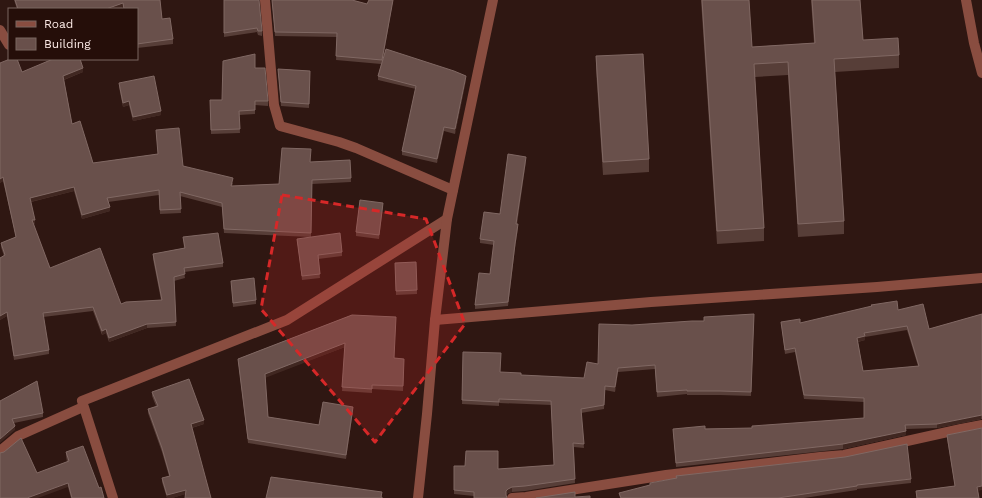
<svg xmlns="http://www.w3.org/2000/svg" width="982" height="498" font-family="'Work Sans',sans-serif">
	<rect width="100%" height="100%" fill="#2f1712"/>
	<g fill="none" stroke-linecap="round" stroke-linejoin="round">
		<g stroke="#894d40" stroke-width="10">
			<polyline points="265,0 274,105 280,126 339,142 356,148 453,190"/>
			<polyline points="966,0 974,43 982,73"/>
			<polyline points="0,30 9,45"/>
			<polyline points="435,320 651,302 877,287 982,278"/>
			<polyline points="0,451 18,436 83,407"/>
			<polyline points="113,498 82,401 287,320 447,219"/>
			<polyline points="512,498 526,497 666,475 820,457 844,455 961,429 982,425"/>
		</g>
		<polyline stroke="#894d40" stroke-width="10" points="418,498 427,414 435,320 447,219 493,0"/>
	</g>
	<g fill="#573e38" fill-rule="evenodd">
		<polygon points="14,0 160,0 162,19 173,39 173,44 137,48 137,9 123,9 123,7 117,9 17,9"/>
		<polygon points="224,0 262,31 262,36 258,35 257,32 224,37"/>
		<polygon points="272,0 367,4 369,0 393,0 383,59 454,72 466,80 455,134 444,131 437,163 402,155 402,151 416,89 378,80 378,76 381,64 336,60 337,37 275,36"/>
		<polygon points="701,0 749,0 752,47 814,43 811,0 860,0 863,40 899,55 899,68 835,72 844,221 844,234 798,237 788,75 755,77 764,228 764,241 717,244"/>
		<polygon points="596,56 649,159 649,172 603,175 596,70"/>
		<polygon points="255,68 268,101 268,106 255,105 255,114 239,115 240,133 211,134 210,100 222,100"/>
		<polygon points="278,69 310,71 309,108 281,106"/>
		<polygon points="22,72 83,72 64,80 72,124 93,163 158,154 156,130 183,166 233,183 232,186 279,184 311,162 350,160 351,182 312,184 311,237 224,233 222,207 180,196 181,213 160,214 159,195 108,202 110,211 82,219 74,191 31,202 35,224 33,224 50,268 121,304 161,300 153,259 153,254 184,248 183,237 223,263 223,267 184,272 185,278 174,281 176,326 147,328 109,342 106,333 102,335 93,311 43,317 49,350 49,354 14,360 7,316 0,320 0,258 4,256 1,247 1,243 16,237 3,181 0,183"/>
		<polygon points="119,83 161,115 133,121 129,105 123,107 119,87"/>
		<polygon points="526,161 517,224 518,228 515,248 508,306 475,309 475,305 490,274 494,245 480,243 480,239 500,214"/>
		<polygon points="383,207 379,239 356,236 356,232"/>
		<polygon points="297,239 342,252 342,256 318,259 320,278 302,280"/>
		<polygon points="416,262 417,294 396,295 395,263"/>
		<polygon points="231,281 256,300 256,304 233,307"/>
		<path d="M898,310L929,329L982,314V419L937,428L906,429V435L843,449L676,467L673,429L752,428L864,418V402L804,399L795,352L785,354L781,322L800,323ZM907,330L918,366L863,371L858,342L865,340V337Z"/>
		<polygon points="754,314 751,396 720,395 687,395 687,394 657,397 655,369 618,372 615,392 605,390 604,409 581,413 584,448 574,447 575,483 525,491 512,492 508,493 506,496 474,496 454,494 454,466 498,469 554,465 551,405 499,403 499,406 462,404 463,352 500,372 521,375 584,378 598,364 632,325 704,321"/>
		<polygon points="352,315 394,358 404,359 403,391 372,389 372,393 342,391 345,347 265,377 268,417 319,425 353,411 346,459 248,443 238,359"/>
		<polygon points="152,392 204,424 192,428 185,494 172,498 167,498 162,482 162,478 169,476 162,452 148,413 148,409 156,406 152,396"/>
		<polygon points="0,401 43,413 43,417 14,423 15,430"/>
		<polygon points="947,435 978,491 979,498 916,498 916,491 955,486 947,439"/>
		<polygon points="66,452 99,488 104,498 71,498 68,487 37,473 67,462 66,456"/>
		<polygon points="911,479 911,483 857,489 857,490 804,498 620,498 619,493"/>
	</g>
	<g fill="#402721">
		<polygon points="393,0 382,64 382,60"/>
		<polygon points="123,3 123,7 117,9 106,9"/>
		<polygon points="83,68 83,72 63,80 63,76"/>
		<polygon points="466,76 466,80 455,134 455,129"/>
		<polygon points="129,101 129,105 123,107 123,103"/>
		<polygon points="161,111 161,115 133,121 133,117"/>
		<polygon points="444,127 444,131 437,163 437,159"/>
		<polygon points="526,157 526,161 516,228 516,224"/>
		<polygon points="3,177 3,181 0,183 0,179"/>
		<polygon points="74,187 74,191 30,202 30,198"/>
		<polygon points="383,203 383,207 379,239 379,235"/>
		<polygon points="110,207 110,211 82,219 82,215"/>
		<polygon points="32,220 35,220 35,224 32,225"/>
		<polygon points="518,224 518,228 515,248 515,244"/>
		<polygon points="515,244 515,248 508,306 508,302"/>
		<polygon points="7,312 7,316 0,320 0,316"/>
		<polygon points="147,324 147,328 109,342 109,338"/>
		<polygon points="106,329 106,333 102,335 102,331"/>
		<polygon points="865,336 865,340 857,342 857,338"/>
		<polygon points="345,343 345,347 265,378 265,374"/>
		<polygon points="618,368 618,372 615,392 615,387"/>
		<polygon points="353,407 353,411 346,459 346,455"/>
		<polygon points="981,415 981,419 937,428 937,424"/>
		<polygon points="204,420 204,424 191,428 191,424"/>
		<polygon points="15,426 15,430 0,443 0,439"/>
		<polygon points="906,431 906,435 843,449 843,444"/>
		<polygon points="68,483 68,487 38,498 27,498"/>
		<polygon points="982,486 982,490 977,491 977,487"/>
		<polygon points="512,487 512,492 508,493 506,496 506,498 506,491 508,489"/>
		<polygon points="186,490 186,494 172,498 167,498 167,495"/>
	</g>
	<g fill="#69504b" stroke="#806863" fill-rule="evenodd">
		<polygon points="15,0 160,0 162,19 170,18 173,39 137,44 137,9 124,9 123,3 106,9 18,9"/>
		<polygon points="224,0 259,0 262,31 258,31 257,28 224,33"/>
		<polygon points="272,0 352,0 367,4 369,0 393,0 382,60 336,56 337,33 275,32"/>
		<polygon points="702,0 749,0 752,47 815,43 812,0 860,0 863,40 898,38 899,55 834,59 844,221 798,224 788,62 754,64 764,228 717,231"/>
		<polygon points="386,49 454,71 466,76 455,129 444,127 437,159 402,151 416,86 378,76"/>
		<polygon points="255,54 255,68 265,68 268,101 255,101 255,110 239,111 240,129 211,130 210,100 222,100 223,61"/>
		<polygon points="643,54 649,159 603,162 596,56"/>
		<polygon points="10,59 17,59 22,72 53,59 80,59 83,68 63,76 72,124 80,121 93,163 158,154 156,130 179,128 183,166 233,178 231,186 279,184 282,148 311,149 310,162 350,160 351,178 312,180 311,233 224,229 222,203 180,192 181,209 160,210 159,190 107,198 110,207 82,215 74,187 30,198 35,220 32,220 50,268 100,248 121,304 126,302 162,300 153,254 185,248 183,237 218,233 223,263 184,268 185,274 174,277 176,322 147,324 109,338 106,329 102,331 93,307 43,313 49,350 14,356 7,312 0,316 0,258 5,255 1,243 16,237 3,177 0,179 0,63"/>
		<polygon points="278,69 310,71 309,104 281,102"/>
		<polygon points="154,76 161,111 133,117 129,101 123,103 119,83"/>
		<polygon points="508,154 526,157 516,224 518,224 515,244 508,302 475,305 479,273 490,274 494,241 480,239 484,212 500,214"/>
		<polygon points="360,200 383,203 379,235 356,232"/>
		<polygon points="340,233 342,252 318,255 320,274 302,276 297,239"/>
		<polygon points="416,262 417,290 396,291 395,263"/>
		<polygon points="254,278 256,300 233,303 231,281"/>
		<path d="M897,301L898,310L923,304L929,329L982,314V415L937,424L905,425L906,431L843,444L676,463L673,429L705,426V429L752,428V426L864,418V398L804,395L795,348L785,350L781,322L800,319V323L872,306L871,305ZM907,326L919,366L863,371L857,338L865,336L864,333Z"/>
		<polygon points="754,314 751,392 720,391 687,391 687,390 657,392 655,365 618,368 615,387 605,386 604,405 581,409 584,444 573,443 575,479 525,486 512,487 508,489 506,491 506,495 507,498 474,498 474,492 454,490 454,466 465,466 466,451 498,451 498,469 554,465 551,401 499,399 499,402 462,400 463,352 501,353 500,372 521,373 521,375 584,378 587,362 598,364 599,324 632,325 692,321 704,321 704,317"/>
		<polygon points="352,315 396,317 394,358 404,359 403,386 372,385 372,389 342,387 345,343 265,374 268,417 319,425 323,402 353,407 346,455 248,439 238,359"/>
		<polygon points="189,379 204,420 191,424 211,498 185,498 186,490 167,495 162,478 170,476 162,448 148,409 158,406 152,392"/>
		<polygon points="37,381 43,413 12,419 15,426 0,439 0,401"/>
		<polygon points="982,428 982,486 977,487 979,498 917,498 916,491 955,486 947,435"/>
		<polygon points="21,438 37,473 69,461 66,452 83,446 99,488 101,487 104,498 72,498 68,483 27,498 0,498 0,453 4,452"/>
		<polygon points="907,444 911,479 857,485 857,486 778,498 621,498 619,493 650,485 650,483 677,478 676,476 845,457"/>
		<polygon points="271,477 382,492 381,497 382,497 382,498 266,498"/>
		<polygon points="575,492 575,497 590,496 590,498 536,498"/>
	</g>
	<path fill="#d62828" fill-opacity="0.2" stroke="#d62828" stroke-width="3" stroke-dasharray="8 5" stroke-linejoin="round" d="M282,195L426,219L465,324L375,442L261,309Z"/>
	<rect x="8" y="8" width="130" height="52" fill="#250e09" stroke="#7b6661"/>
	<rect x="16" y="21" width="20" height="6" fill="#894d40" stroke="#7b6661"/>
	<text x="44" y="28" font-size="12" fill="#fceae6">Road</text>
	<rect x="16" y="38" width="20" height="12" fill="#69504b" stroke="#7b6661"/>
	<text x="44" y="48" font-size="12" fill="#fceae6">Building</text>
</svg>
